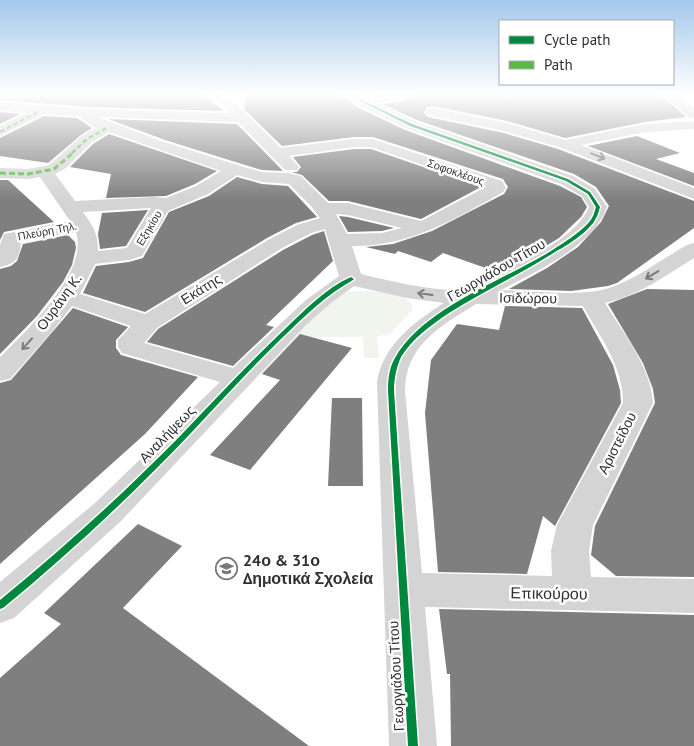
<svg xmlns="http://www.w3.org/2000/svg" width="694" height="746" font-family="'PT Sans',sans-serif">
	<rect width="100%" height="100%" fill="#fff"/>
	<path fill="#f1f5ed" d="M353,291C370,292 400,289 412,304V310L389,335L377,336L379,358H364L363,337H311L273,377L259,372L327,302L340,292Z"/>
	<g fill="#7f7f7f">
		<polygon points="0,95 205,95 223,111 90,107 0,100"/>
		<polygon points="246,95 341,95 357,107 405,130 560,186 581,197 587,207 581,217 559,238 531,255 497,272 443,253 431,262 398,251 395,254 366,247 393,244 432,231 504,194 508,187 503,179 373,137 354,137 282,146 244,109"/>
		<polygon points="412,95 661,95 686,117 645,122 565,138 507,121 433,106 426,108 424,113 428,117 504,133 558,149 694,201 694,228 617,283 608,286 571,291 509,289 547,268 578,247 601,222 609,206 596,187 574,174 417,120 382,104 404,101"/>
		<polygon points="0,112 20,114 0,124"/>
		<polygon points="44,116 77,118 92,128 81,135 48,163 0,156 0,138"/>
		<polygon points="108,119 237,124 283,171 262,170 245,165 165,140"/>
		<polygon points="109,134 217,171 195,184 166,196 106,198 111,174 70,167 93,144"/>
		<polygon points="637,136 680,153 656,159 694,173 694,186 588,146"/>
		<polygon points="354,149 371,149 481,187 421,219 348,201 329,201 302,175 291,172 297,172 301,167 293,157"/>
		<polygon points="237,177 262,184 288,186 317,217 296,223 267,238 145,312 83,293 96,266 129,262 143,258 169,212 209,196"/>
		<polygon points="0,180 8,180 54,222 4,232 0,240"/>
		<polygon points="148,210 126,246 100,249 98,234 102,213"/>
		<polygon points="339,216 348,217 394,228 382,231 348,232"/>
		<polygon points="324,231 333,261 266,325 274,327 233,366 147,342 158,329 283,250 312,235"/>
		<polygon points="68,235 75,242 76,248 72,265 63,282 37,316 0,354 0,269 11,266 17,261 23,244"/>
		<polygon points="647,289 694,290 694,577 616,576 591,555 595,526 655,403 653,389 643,363 608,304"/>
		<polygon points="505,306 582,308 613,365 620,390 621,403 555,526 543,516 527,574 438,572 425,413 431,360 457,324 499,330"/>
		<polygon points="73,308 128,327 116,340 116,348 121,355 198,377 145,434 0,564 0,383 11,380"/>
		<polygon points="300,334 352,348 250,470 210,455 280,380 262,374"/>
		<polygon points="332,398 362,398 363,486 328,486"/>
		<polygon points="138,524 182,546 123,608 309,746 0,746 0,678 61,624 44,613"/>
		<polygon points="439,609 694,615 694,746 451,746 450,674 447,674"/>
	</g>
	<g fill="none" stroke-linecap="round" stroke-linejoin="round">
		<g fill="#d4d4d4" fill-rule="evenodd">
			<path d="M213,95H227L281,148L354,139H372L502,181L506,188L503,192C455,219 409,247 352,246L361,274C386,280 443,294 467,289C475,288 484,281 491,277C521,262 576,239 589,207L582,196L561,184L406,128L358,105L343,95H360L365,98L379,95H410L404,99L376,103L416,122L573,176L595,189L607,207C593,247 536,271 501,290C530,291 583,297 609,288C636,279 662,259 687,245L694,243V258C665,276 638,296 605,303C623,333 651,367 653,403L593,525L589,551L591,577L694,579V613L425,607L437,746H389L377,382C383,345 414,322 444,303L407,298L354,286L331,303L306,325L120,522L14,618L0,623V582L95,503L220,382L122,353L118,347V340L131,326L72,306L50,334L10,379L0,381V357C26,331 89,273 76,232L21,242C19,259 17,263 0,267V245L4,234L70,221L40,177L28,179L0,178V168L28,169L49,165L82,136L96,128L78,116L44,114L0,136V126L27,113L0,110V102L90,109L230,113ZM97,117L238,122L285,170H297L299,167L289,156L354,147H371L486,187L421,221L348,203H328L301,176L288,173L262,172L244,167L164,142ZM109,132L221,171L196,186L166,198L153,197L75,201L55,174L66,168L92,142ZM237,175L262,182L289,184L311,206L320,218L297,225L268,240L145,314L80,294L95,264L129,260L142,256L168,211L208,194ZM151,208L127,248L98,251C98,233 93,226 83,212ZM336,214L348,215L402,228L382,233L347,234ZM325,229L339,276L306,300L233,368L144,343L157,328L282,248L311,233ZM476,304L583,306C599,335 624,368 623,403L557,525L551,551L552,576L422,573L405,391C405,345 442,325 476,304Z"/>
			<polygon points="433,108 507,123 565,140 645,124 694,121 694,129 645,132 581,145 694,188 694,199 559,147 504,131 428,115 426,112 428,109"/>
		</g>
		<polygon fill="#c8c8c8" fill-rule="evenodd" points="663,95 678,95 694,108 694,118 689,117"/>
		<g stroke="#58b947" stroke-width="2.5" stroke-dasharray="5 2.5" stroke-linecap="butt">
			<polyline points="0,132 40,111"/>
			<polyline points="72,153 87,139 108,127"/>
		</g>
		<polyline stroke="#58b947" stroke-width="3" stroke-dasharray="6 3" stroke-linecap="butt" points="0,173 28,174 54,169 74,152"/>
		<defs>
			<g id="cycleway">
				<path d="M348,95H352L412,124L568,179L590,192L600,207C599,210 598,215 596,218C590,231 568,245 555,252C521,274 483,291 449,313C431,325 412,339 401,357C396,368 394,380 394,391L418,746H408L388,391C388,380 389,368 395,358C422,309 504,280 551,251C563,243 585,230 592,218C594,215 595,210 596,207L588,194L566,181L410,126Z"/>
				<path d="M351,277L354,279L353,280C326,295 305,316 283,337C251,368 221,401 191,433C132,495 70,553 3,608L0,609V600C64,548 124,493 182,434C216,398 250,362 286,328C305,310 326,288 351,277Z"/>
			</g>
		</defs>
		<use href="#cycleway" stroke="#fff" stroke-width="3"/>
		<use href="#cycleway" fill="#00873e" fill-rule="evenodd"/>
	</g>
	<defs><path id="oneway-shaft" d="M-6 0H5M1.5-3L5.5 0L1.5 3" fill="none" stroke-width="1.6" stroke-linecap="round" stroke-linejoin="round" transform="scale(1.25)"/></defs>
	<g stroke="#7a7a7a">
		<use href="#oneway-shaft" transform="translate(598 156) rotate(21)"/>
		<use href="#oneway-shaft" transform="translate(652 275) rotate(149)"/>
		<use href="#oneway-shaft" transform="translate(425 294) rotate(-172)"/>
		<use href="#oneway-shaft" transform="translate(27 344) rotate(132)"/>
	</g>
	<linearGradient id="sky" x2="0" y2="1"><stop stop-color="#a3c8eb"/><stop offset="0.47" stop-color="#fff"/><stop offset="1" stop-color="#fff" stop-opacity="0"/></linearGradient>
	<rect width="694" height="200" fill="url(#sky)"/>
	<defs>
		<symbol id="school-ring" viewBox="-11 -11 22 22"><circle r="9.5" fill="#fff" stroke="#787878" stroke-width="1.5"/><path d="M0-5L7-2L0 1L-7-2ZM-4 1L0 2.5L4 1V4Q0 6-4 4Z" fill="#787878"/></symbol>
	</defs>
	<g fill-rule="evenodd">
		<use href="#school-ring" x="214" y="556" width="25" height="25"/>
	</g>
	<g text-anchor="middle" stroke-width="5" stroke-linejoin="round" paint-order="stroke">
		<g font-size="11" fill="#303030" stroke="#fff">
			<text transform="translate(456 172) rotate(19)" y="4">Σοφοκλέους</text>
			<text transform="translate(149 228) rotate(-59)" y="4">Εξηκίου</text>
			<text transform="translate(47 231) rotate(-11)" y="4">Πλεύρη Τηλ.</text>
		</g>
		<g font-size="14" fill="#303030" stroke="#fff">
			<text transform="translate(496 270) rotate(-30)" y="5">Γεωργιάδου Τίτου</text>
			<text transform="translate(201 289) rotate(-32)" y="5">Εκάτης</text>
			<text transform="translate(528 298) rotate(1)" y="5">Ισιδώρου</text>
			<text transform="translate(59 302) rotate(-54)" y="5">Ουράνη Κ.</text>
			<text transform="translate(167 434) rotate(-46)" y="5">Αναλήψεως</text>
			<text transform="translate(617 443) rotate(-63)" y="5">Αριστείδου</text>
			<text transform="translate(396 676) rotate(-93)" y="5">Γεωργιάδου Τίτου</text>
		</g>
		<g font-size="16" font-weight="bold" fill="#303030" stroke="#fff" text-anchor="start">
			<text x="243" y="566">24ο &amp; 31ο<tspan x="243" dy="18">Δημοτικά Σχολεία</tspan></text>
		</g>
		<g font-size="16" fill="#303030" stroke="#fff">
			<text transform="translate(549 593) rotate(1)" y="6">Επικούρου</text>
		</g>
	</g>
	<rect x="499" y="20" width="175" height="65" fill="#ffffff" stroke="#acacac"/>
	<rect x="509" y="36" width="25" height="8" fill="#00873e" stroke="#acacac"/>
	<text x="544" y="45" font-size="15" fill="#303030">Cycle path</text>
	<rect x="509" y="61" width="25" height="8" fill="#58b947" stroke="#acacac"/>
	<text x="544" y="70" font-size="15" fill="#303030">Path</text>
</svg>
